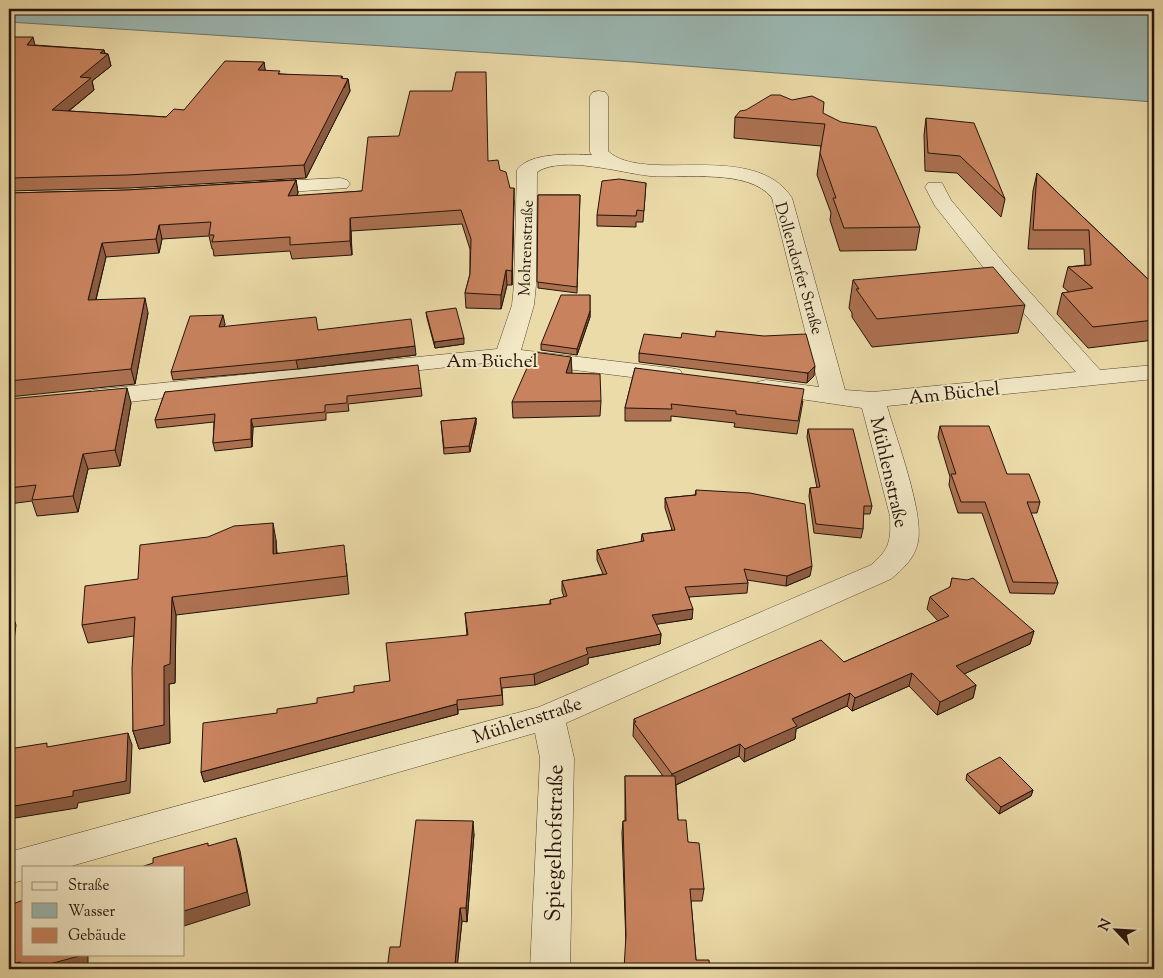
<svg xmlns="http://www.w3.org/2000/svg" width="1163" height="978" font-family="'Sorts Mill Goudy',serif">
	<rect width="100%" height="100%" fill="#ebdba8"/>
	<filter id="stains"><feTurbulence type="fractalNoise" baseFrequency=".004" numOctaves="4"/><feColorMatrix values="0 0 0 0 .2 0 0 0 0 .09 0 0 0 0 .02 0 0 0 .5 -.17"/></filter>
	<radialGradient id="worn" r=".72"><stop offset=".6" stop-color="#630" stop-opacity="0"/><stop offset="1" stop-color="#630" stop-opacity=".3"/></radialGradient>
	<polygon fill="#9cb8b3" stroke="#6c766f" points="9,9 1154,9 1154,102 634,62 9,22"/>
	<g fill="none" stroke-linecap="round" stroke-linejoin="round">
		<defs>
			<g id="minor">
				<path d="M599,91L605,92L608,96V151C644,185 754,139 792,198L845,390L873,392L1076,372L987,272L935,206L925,187L928,183H942L951,200L1003,262L1100,370L1154,365V379L887,406C896,438 924,512 918,542C915,558 903,569 891,579L566,723L574,758L570,969H530L540,758L535,733L68,867H24V880L9,884V852L539,707L871,565C890,549 891,540 890,516L862,408L766,394L757,392L754,387L757,382L766,380L819,387L772,198C749,168 684,179 650,176C621,173 563,155 537,172L536,285L534,305L521,350L671,368L680,370L683,375L680,380L671,382L526,364L485,363L92,406L83,403L79,398L83,393L92,390L497,349L512,305L514,285L517,170C529,152 572,154 592,155L590,152V96L593,92Z"/>
				<polygon points="340,178 347,180 350,184 347,188 260,194 253,192 250,188 253,184 260,182"/>
			</g>
		</defs>
		<use href="#minor" stroke="#554531" stroke-width="1"/>
		<use href="#minor" fill="#f2e8c6" fill-rule="evenodd"/>
	</g>
	<g fill="#ac7151" stroke="#231309">
		<polygon points="9,37 35,45 104,50 105,53 108,54 111,66 92,81 94,90 69,111 166,117 184,110 264,62 265,71 281,74 348,79 350,91 306,178 130,188 9,191"/>
		<polygon points="823,113 920,227 916,250 840,251 830,220 831,213 817,175 821,146 734,138 735,117"/>
		<polygon points="926,118 1005,199 1001,217 957,173 925,171 924,135"/>
		<polygon points="488,161 500,170 510,188 514,201 512,285 507,285 501,309 466,308 465,293 470,274 470,249 462,224 351,231 352,255 292,259 290,251 214,256 213,249 212,249 209,236 162,239 159,253 106,257 96,300 148,313 135,384 9,397 9,193 127,190 296,180 298,193 297,196 362,191"/>
		<polygon points="1037,173 1151,282 1154,282 1154,340 1088,348 1057,314 1062,293 1069,292 1063,287 1068,267 1085,265 1084,249 1028,249 1033,191"/>
		<polygon points="646,183 643,222 636,222 636,227 597,226 597,215"/>
		<polygon points="538,195 580,195 577,293 538,288"/>
		<polygon points="853,280 1025,305 1018,333 872,347 852,317 852,313 849,308"/>
		<polygon points="590,295 590,317 577,355 541,350 541,344"/>
		<polygon points="426,312 464,344 435,348 427,318"/>
		<polygon points="225,324 224,327 318,330 416,355 298,369 173,380 171,372"/>
		<polygon points="715,337 814,376 807,383 639,362 639,353 681,338"/>
		<polygon points="571,357 571,374 601,401 600,416 513,418 512,402"/>
		<polygon points="635,368 803,401 797,434 734,427 735,423 671,416 671,421 625,421 625,408"/>
		<polygon points="421,388 422,396 348,404 349,411 326,413 326,420 253,427 252,447 215,451 213,443 214,422 157,428 155,420 165,392"/>
		<polygon points="9,399 131,403 120,466 88,469 78,512 37,516 32,501 9,504"/>
		<polygon points="476,418 476,424 470,452 444,454 441,421"/>
		<polygon points="940,426 1007,474 1040,502 1037,513 1031,513 1058,583 1054,594 1010,593 982,513 958,513 949,485 950,477 938,437"/>
		<polygon points="808,429 872,506 870,514 863,514 863,529 861,538 814,533 809,496 810,488 817,488 807,437"/>
		<polygon points="696,490 810,576 786,586 747,580 748,583 747,593 689,597 692,619 656,624 661,634 660,644 588,658 588,664 535,685 502,688 503,705 458,710 458,714 204,782 201,772 277,713 317,703 390,681 467,635 465,613 550,604 550,600 564,597 562,591 562,581 603,574 597,560 597,550 641,542 642,534 672,530 665,508 665,498 695,495"/>
		<polygon points="276,540 277,553 346,563 349,594 176,615 175,683 169,684 170,743 139,749 133,731 134,636 88,643 82,625 138,579"/>
		<polygon points="952,578 1034,631 1030,644 964,674 976,685 973,698 937,715 909,686 852,711 847,706 796,729 795,739 744,762 739,756 676,785 678,820 688,842 704,889 702,901 691,901 696,960 710,969 626,944 622,833 623,821 625,821 625,776 663,776 633,736 634,719 844,662 938,621 927,609 930,597 950,588"/>
		<polygon points="967,774 1033,790 1031,796 999,814 966,780"/>
		<polygon points="474,834 467,922 462,921 457,965 462,965 462,969 387,969 400,947"/>
	</g>
	<g fill="#8c5c42" stroke="#231309">
		<polygon points="33,37 36,49 27,45"/>
		<polygon points="104,50 105,56 108,54 111,66 92,81 94,90 55,122 52,110 100,53"/>
		<polygon points="264,62 266,75 258,70"/>
		<polygon points="342,76 344,88 348,79 350,91 306,178 304,165"/>
		<polygon points="296,180 298,193 290,210 288,196"/>
		<polygon points="514,188 514,201 512,285 512,271"/>
		<polygon points="350,218 351,231 352,255 350,241"/>
		<polygon points="159,225 162,239 159,253 156,239"/>
		<polygon points="102,243 106,257 92,315 88,300"/>
		<polygon points="506,270 507,285 501,309 501,295"/>
		<polygon points="145,298 148,313 135,384 131,369"/>
		<polygon points="590,311 590,317 577,355 577,349"/>
		<polygon points="223,315 225,324 221,336 219,327"/>
		<polygon points="464,338 464,344 435,348 434,342"/>
		<polygon points="415,346 416,355 298,369 296,360"/>
		<polygon points="571,357 572,372 566,389 566,373"/>
		<polygon points="815,366 814,376 807,383 808,373"/>
		<polygon points="127,388 131,403 120,466 115,450"/>
		<polygon points="476,418 476,424 470,452 469,446"/>
		<polygon points="251,419 253,427 252,447 251,439"/>
		<polygon points="83,454 88,469 78,512 73,496"/>
		<polygon points="273,523 276,540 277,572 273,554"/>
		<polygon points="812,566 810,576 786,586 787,576"/>
		<polygon points="172,597 176,615 175,683 169,684 170,743 139,749 133,731 164,666"/>
		<polygon points="693,609 692,619 652,625 652,615"/>
		<polygon points="12,613 16,625 9,679 9,634"/>
		<polygon points="1034,631 1030,644 953,679 956,666"/>
		<polygon points="661,634 660,644 588,658 588,664 535,685 534,674 586,648"/>
		<polygon points="912,673 909,686 852,711 855,698"/>
		<polygon points="976,685 973,698 937,715 940,702"/>
		<polygon points="850,693 847,706 796,729 795,739 744,762 745,749 792,719"/>
		<polygon points="457,704 458,714 204,782 201,772"/>
		<polygon points="128,733 132,745 130,793 78,803 77,808 9,819 9,807 73,791"/>
		<polygon points="740,744 739,756 671,787 672,774"/>
		<polygon points="1033,790 1031,796 999,814 1001,807"/>
		<polygon points="473,821 474,834 467,922 466,908"/>
		<polygon points="236,838 240,851 250,905 184,926 184,911"/>
		<polygon points="460,908 462,921 457,969 455,964"/>
		<polygon points="83,954 90,954 88,955 88,968 83,969 31,969"/>
		<polygon points="20,962 24,969 9,969 9,964"/>
	</g>
	<g fill="#c8835e" stroke="#231309">
		<polygon points="9,37 33,37 27,45 104,50 100,53 108,54 80,77 91,78 52,110 166,117 174,109 184,110 225,61 264,62 258,70 280,71 278,74 342,76 341,78 348,79 304,165 127,175 9,178"/>
		<polygon points="456,72 486,72 488,161 498,160 500,170 506,172 510,188 514,188 512,271 506,270 501,295 465,293 470,274 471,239 461,210 350,218 350,241 290,245 290,237 212,242 214,235 209,235 211,222 159,225 156,239 102,243 88,300 145,298 131,369 9,381 9,193 127,190 296,180 288,196 362,191 368,137 399,136 410,91 452,91"/>
		<polygon points="771,95 780,95 792,100 812,96 824,102 823,113 841,122 876,127 920,227 844,228 833,198 836,198 820,153 825,124 735,117 740,111 746,110"/>
		<polygon points="926,118 974,123 1005,199 960,156 928,153"/>
		<polygon points="1037,173 1151,282 1154,282 1154,320 1093,327 1062,293 1093,288 1068,267 1091,265 1089,230 1033,230"/>
		<polygon points="619,179 646,183 644,211 637,210 636,216 597,215 602,181"/>
		<polygon points="538,195 580,195 577,287 537,282"/>
		<polygon points="993,267 1025,305 877,319 856,289 859,289 853,280"/>
		<polygon points="561,295 590,295 590,311 577,349 541,344"/>
		<polygon points="456,308 464,338 434,342 426,312"/>
		<polygon points="223,315 219,327 316,317 318,330 411,319 415,346 296,360 171,372 190,316"/>
		<polygon points="716,331 764,336 806,334 815,366 808,373 639,353 644,334 681,338 682,333 715,337"/>
		<polygon points="534,352 571,357 566,373 600,374 601,401 512,402"/>
		<polygon points="418,365 421,388 347,396 347,403 325,405 325,412 251,419 251,439 213,443 215,414 155,420 165,392"/>
		<polygon points="635,368 804,389 798,421 736,414 736,411 671,404 672,409 625,408"/>
		<polygon points="127,388 115,450 83,454 73,496 32,500 36,485 9,488 9,399"/>
		<polygon points="476,418 469,446 444,448 441,421"/>
		<polygon points="940,426 989,426 1007,474 1029,474 1040,502 1027,502 1058,583 1013,582 985,502 961,502 951,474 956,474"/>
		<polygon points="808,429 853,429 872,506 864,506 863,529 816,524 810,488 820,487"/>
		<polygon points="696,490 750,493 805,504 812,566 787,576 744,569 748,583 685,587 693,609 652,615 661,634 586,648 588,654 534,674 500,678 502,695 457,700 457,704 201,772 203,723 277,713 277,709 317,703 317,698 354,692 354,686 390,681 386,643 468,635 465,613 551,604 550,600 567,596 562,581 607,574 597,550 644,541 642,534 675,530 665,498 696,495"/>
		<polygon points="273,523 273,554 344,545 347,576 172,597 170,664 164,666 164,725 133,731 132,669 135,617 82,625 85,586 138,579 140,545 208,537 234,526"/>
		<polygon points="952,578 967,580 973,578 1034,631 956,666 976,685 940,702 912,673 855,698 850,693 792,719 797,726 745,749 740,744 672,774 634,723 636,722 634,719 821,640 844,662 949,616 930,597 950,587"/>
		<polygon points="12,613 9,634 9,614"/>
		<polygon points="128,733 126,781 73,791 73,796 9,807 9,749 47,743 47,747"/>
		<polygon points="1000,757 1033,790 1001,807 967,774"/>
		<polygon points="625,776 675,776 678,820 686,820 688,842 699,843 704,889 690,889 696,960 709,960 710,969 624,969 626,935 623,821 626,821"/>
		<polygon points="416,820 473,821 466,908 460,908 455,964 462,965 461,969 387,969 390,947 400,947"/>
		<polygon points="236,838 247,892 184,911 184,867 141,867 153,863 153,858 208,843 208,846"/>
		<polygon points="24,900 24,954 83,955 31,969 20,969 20,962 9,964 9,905"/>
	</g>
	<g text-anchor="middle" stroke-width="4" stroke-linejoin="round" paint-order="stroke">
		<g font-size="16" fill="#231309" stroke="#f2e8c6">
			<text transform="translate(525 248) rotate(-88)" y="6">Mohrenstraße</text>
			<text transform="translate(800 268) rotate(74)" y="6">Dollendorfer Straße</text>
		</g>
		<g font-size="19" fill="#231309" stroke="#f2e8c6">
			<text x="492" y="367">Am Büchel</text>
			<text transform="translate(954 392) rotate(-6)" y="7">Am Büchel</text>
			<text transform="translate(890 472) rotate(77)" y="7">Mühlenstraße</text>
			<text transform="translate(527 719) rotate(-18)" y="7">Mühlenstraße</text>
		</g>
		<g font-size="22" fill="#231309" stroke="#f2e8c6">
			<text transform="translate(553 843) rotate(-89)" y="8">Spiegelhofstraße</text>
		</g>
	</g>
	<rect width="1163" height="978" fill="none" stroke="#ebdba8" stroke-width="30"/>
	<rect x="10" y="10" width="1143" height="958" fill="none" stroke="#231309" stroke-width="2.5"/>
	<rect x="15" y="15" width="1133" height="948" fill="none" stroke="#231309"/>
	<rect x="22" y="866" width="162" height="90" fill="#f2e8c6" stroke="#9f937a"/>
	<rect x="32" y="882" width="25" height="8" fill="#f2e8c6" stroke="#9f937a"/>
	<text x="68" y="890" font-size="15" fill="#231309">Straße</text>
	<rect x="32" y="903" width="25" height="15" fill="#9cb8b3" stroke="#9f937a"/>
	<text x="68" y="916" font-size="15" fill="#231309">Wasser</text>
	<rect x="32" y="928" width="25" height="15" fill="#c8835e" stroke="#9f937a"/>
	<text x="68" y="940" font-size="15" fill="#231309">Gebäude</text>
	<g transform="translate(1116 930) rotate(295)" stroke="#f2e8c6" stroke-width="4" paint-order="stroke">
	<path d="M0-4L9 19L0 12L-9 19Z" fill="#231309"/>
	<text y="-8" font-size="14" font-weight="bold" text-anchor="middle" fill="#231309">N</text>
	</g>
	<rect width="100%" height="100%" filter="url(#stains)"/>
	<rect width="100%" height="100%" fill="url(#worn)"/>
</svg>
